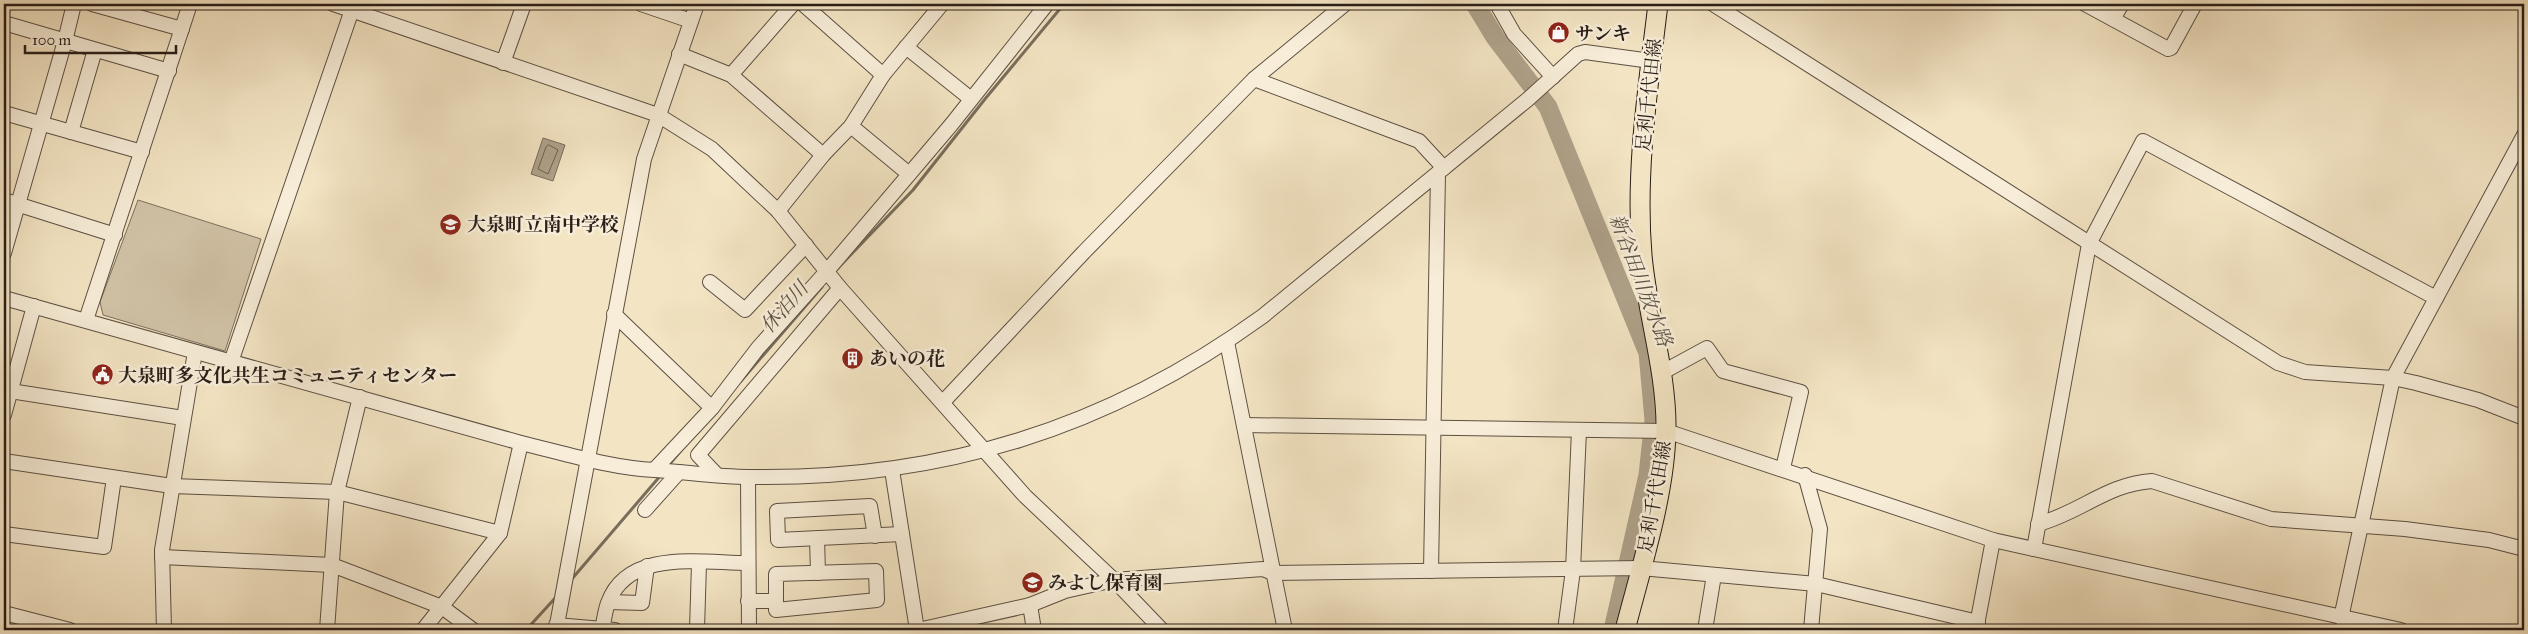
<svg xmlns="http://www.w3.org/2000/svg" width="2528" height="634" font-family="'IM FELL Great Primer','Noto Serif JP',serif">
	<rect width="100%" height="100%" fill="#f3e4c3"/>
	<filter id="stains"><feTurbulence type="fractalNoise" baseFrequency=".004" numOctaves="4"/><feColorMatrix values="0 0 0 0 .2 0 0 0 0 .09 0 0 0 0 .02 0 0 0 .5 -.17"/></filter>
	<radialGradient id="worn" r=".72"><stop offset=".6" stop-color="#630" stop-opacity="0"/><stop offset="1" stop-color="#630" stop-opacity=".3"/></radialGradient>
	<polygon fill="#d1c2a6" stroke="#7d705f" points="138,200 261,239 225,351 103,315 100,302"/>
	<polygon fill="#aea189" stroke="#796d5c" points="543,138 565,145 553,181 531,174"/>
	<g fill="none" stroke-linecap="round" stroke-linejoin="round">
		<polygon stroke="#6c6050" stroke-width="1" points="549,145 558,150 548,174 538,169 546,147"/>
		<g stroke="#796d5c" stroke-width="3">
			<polyline points="837,269 913,190 985,99 1064,4"/>
			<polyline points="741,381 822,287"/>
			<polyline points="668,466 683,448"/>
			<polyline points="571,580 661,475"/>
			<polyline points="526,630 557,596"/>
		</g>
		<polyline stroke="#aea189" stroke-width="19" points="1475,4 1495,37 1548,107 1648,353 1654,420 1648,475 1613,630"/>
		<defs>
			<g id="minor">
				<polyline points="92,4 182,29"/>
				<polyline points="333,4 658,115 712,149 778,211 840,288 1025,496 1114,580 1162,630"/>
				<polyline points="641,4 691,21"/>
				<polyline points="803,4 883,75"/>
				<polyline points="1497,4 1514,34 1553,77"/>
				<polyline points="1713,4 2278,363 2305,372 2393,378 2416,383 2478,400 2524,418"/>
				<polyline points="2085,4 2168,49 2171,48 2195,4"/>
				<polyline points="2113,19 2122,4"/>
				<polyline points="4,23 169,71"/>
				<polyline points="906,47 971,99"/>
				<polyline points="679,54 731,75 823,155"/>
				<polyline points="503,63 524,4"/>
				<polyline points="731,75 793,4"/>
				<polyline points="1254,79 1419,141 1444,168"/>
				<polyline points="4,113 142,152"/>
				<polyline points="851,126 909,174"/>
				<polyline points="71,132 95,50"/>
				<polyline points="4,200 115,235"/>
				<polyline points="778,211 823,155 851,126 883,75 942,4"/>
				<polyline points="4,253 65,41 74,4"/>
				<polyline points="710,282 745,310 806,245"/>
				<path d="M4,298L521,443C563,453 611,468 655,470C686,472 718,477 749,477C941,480 1107,429 1263,316L1527,100L1578,54L1585,52L1651,61"/>
				<polyline points="614,314 712,408"/>
				<polyline points="86,320 190,4"/>
				<polyline points="1227,342 1285,630"/>
				<polyline points="231,362 354,4"/>
				<polyline points="1661,373 1707,348 1723,371 1801,392 1783,468"/>
				<polyline points="4,390 183,418"/>
				<polyline points="943,402 1084,252 1254,79 1345,4"/>
				<polyline points="4,415 34,306"/>
				<polyline points="1244,425 1666,431 1993,540 2401,630"/>
				<polyline points="4,461 172,486 337,492 500,533"/>
				<polyline points="654,470 712,408 758,348 827,271 951,125 1047,4"/>
				<polyline points="892,470 917,630"/>
				<polyline points="717,475 698,455 840,288"/>
				<polyline points="1805,475 1820,529 1811,630"/>
				<polyline points="748,477 749,630"/>
				<polyline points="645,510 679,472"/>
				<path d="M2038,524C2080,513 2107,484 2152,481L2271,519L2405,529L2489,540L2524,549"/>
				<polyline points="4,534 104,547 114,478"/>
				<polyline points="875,536 870,506 777,511 778,540 902,534"/>
				<polyline points="817,538 818,573"/>
				<polyline points="2034,549 2089,244 2143,141 2436,298"/>
				<polyline points="162,557 332,565 442,607 473,630"/>
				<polyline points="1431,571 1438,173"/>
				<polyline points="748,601 776,601 776,574 876,571 877,600 776,610 776,601"/>
				<polyline points="609,602 642,603 647,566"/>
				<polyline points="1030,605 1034,630"/>
				<polyline points="4,613 70,630"/>
				<polyline points="2341,618 2393,378 2524,135"/>
				<polyline points="556,625 615,630"/>
				<path d="M602,629C604,621 605,611 608,603C628,548 702,563 748,563"/>
				<polyline points="164,630 162,550 195,352"/>
				<polyline points="327,630 337,492 360,397"/>
				<polyline points="423,630 500,533 521,443"/>
				<polyline points="556,630 644,159 697,4"/>
				<polyline points="697,630 699,563"/>
				<polyline points="918,630 1030,605 1065,591 1114,580 1263,569 1273,573 1641,568 1816,584 1978,622"/>
				<polyline points="1565,630 1573,570 1579,430"/>
				<polyline points="1705,630 1714,575"/>
				<polyline points="1976,630 1993,540"/>
			</g>
			<path id="major" d="M1625,630C1641,568 1665,494 1666,431C1667,372 1647,314 1642,255C1635,171 1648,88 1658,4"/>
		</defs>
		<use href="#minor" stroke="#5c5043" stroke-width="16"/>
		<use href="#major" stroke="#291e18" stroke-width="21"/>
		<use href="#minor" stroke="#f7edd8" stroke-width="14"/>
		<use href="#major" stroke="#f3e4c3" stroke-width="19"/>
	</g>
	<defs>
		<symbol id="shop-disc" viewBox="-11 -11 22 22"><circle r="9.5" fill="#8f2418" stroke="#f7edd8"/><path d="M-5-2.5h2.3a2.7 3.5 0 0 1 5.4 0H5L5.5 6h-11ZM-1.5-2.5h3a1.5 2.3 0 0 0-3 0Z" fill="#fff"/></symbol>
		<symbol id="school-disc" viewBox="-11 -11 22 22"><circle r="9.5" fill="#8f2418" stroke="#f7edd8"/><path d="M0-5L7-2L0 1L-7-2ZM-4 1L0 2.5L4 1V4Q0 6-4 4Z" fill="#fff"/></symbol>
		<symbol id="building-disc" viewBox="-11 -11 22 22"><circle r="9.5" fill="#8f2418" stroke="#f7edd8"/><path d="M-4-6H4V6H1V3H-1V6H-4ZM-2.5-4.3h1.7v1.8h-1.7ZM.8-4.3h1.7v1.8H.8ZM-2.5-1h1.7V.8h-1.7ZM.8-1h1.7V.8H.8Z" fill="#fff"/></symbol>
		<symbol id="civic-disc" viewBox="-11 -11 22 22"><circle r="9.5" fill="#8f2418" stroke="#f7edd8"/><path d="M-.6-6.5H3V-4.5H.6V-3L4-1V1h2V6H-6V1h2V-1L-.6-3ZM-1.2 2.5V6h2.4V2.5Z" fill="#fff"/></symbol>
	</defs>
	<g fill-rule="evenodd">
		<use href="#shop-disc" x="1546" y="20" width="25" height="25"/>
		<use href="#school-disc" x="438" y="212" width="25" height="25"/>
		<use href="#building-disc" x="840" y="346" width="25" height="25"/>
		<use href="#civic-disc" x="90" y="362" width="25" height="25"/>
		<use href="#school-disc" x="1020" y="570" width="25" height="25"/>
	</g>
	<g text-anchor="middle" stroke-width="5" stroke-linejoin="round" paint-order="stroke">
		<g font-size="19" font-weight="bold" fill="#291e18" stroke="#f7edd8" text-anchor="start">
			<text x="1575" y="40">サンキ</text>
			<text x="467" y="231">大泉町立南中学校</text>
			<text x="869" y="365">あいの花</text>
			<text x="118" y="382">大泉町多文化共生コミュニティセンター</text>
			<text x="1048" y="589">みよし保育園</text>
		</g>
		<g font-size="19" fill="#291e18" stroke="#f7edd8">
			<text transform="translate(1648 95) rotate(-84)" y="7">足利千代田線</text>
			<text transform="translate(1654 497) rotate(-80)" y="7">足利千代田線</text>
		</g>
		<g font-size="20" font-style="italic" fill="#5e5245" stroke="#f7edd8">
			<text transform="translate(1641 280) rotate(69)" y="7">新谷田川放水路</text>
			<text transform="translate(784 307) rotate(-49)" y="7">休泊川</text>
		</g>
	</g>
	<rect width="2528" height="634" fill="none" stroke="#f3e4c3" stroke-width="20"/>
	<rect x="5" y="5" width="2518" height="624" fill="none" stroke="#291e18" stroke-width="2.5"/>
	<rect x="10" y="10" width="2508" height="614" fill="none" stroke="#291e18"/>
	<path d="M25 45v8h151v-8" fill="none" stroke="#291e18" stroke-width="2.5"/>
	<text x="32" y="45" font-size="15" fill="#291e18" stroke="#f7edd8" stroke-width="4" paint-order="stroke">100 m</text>
	<rect width="100%" height="100%" filter="url(#stains)"/>
	<rect width="100%" height="100%" fill="url(#worn)"/>
</svg>
